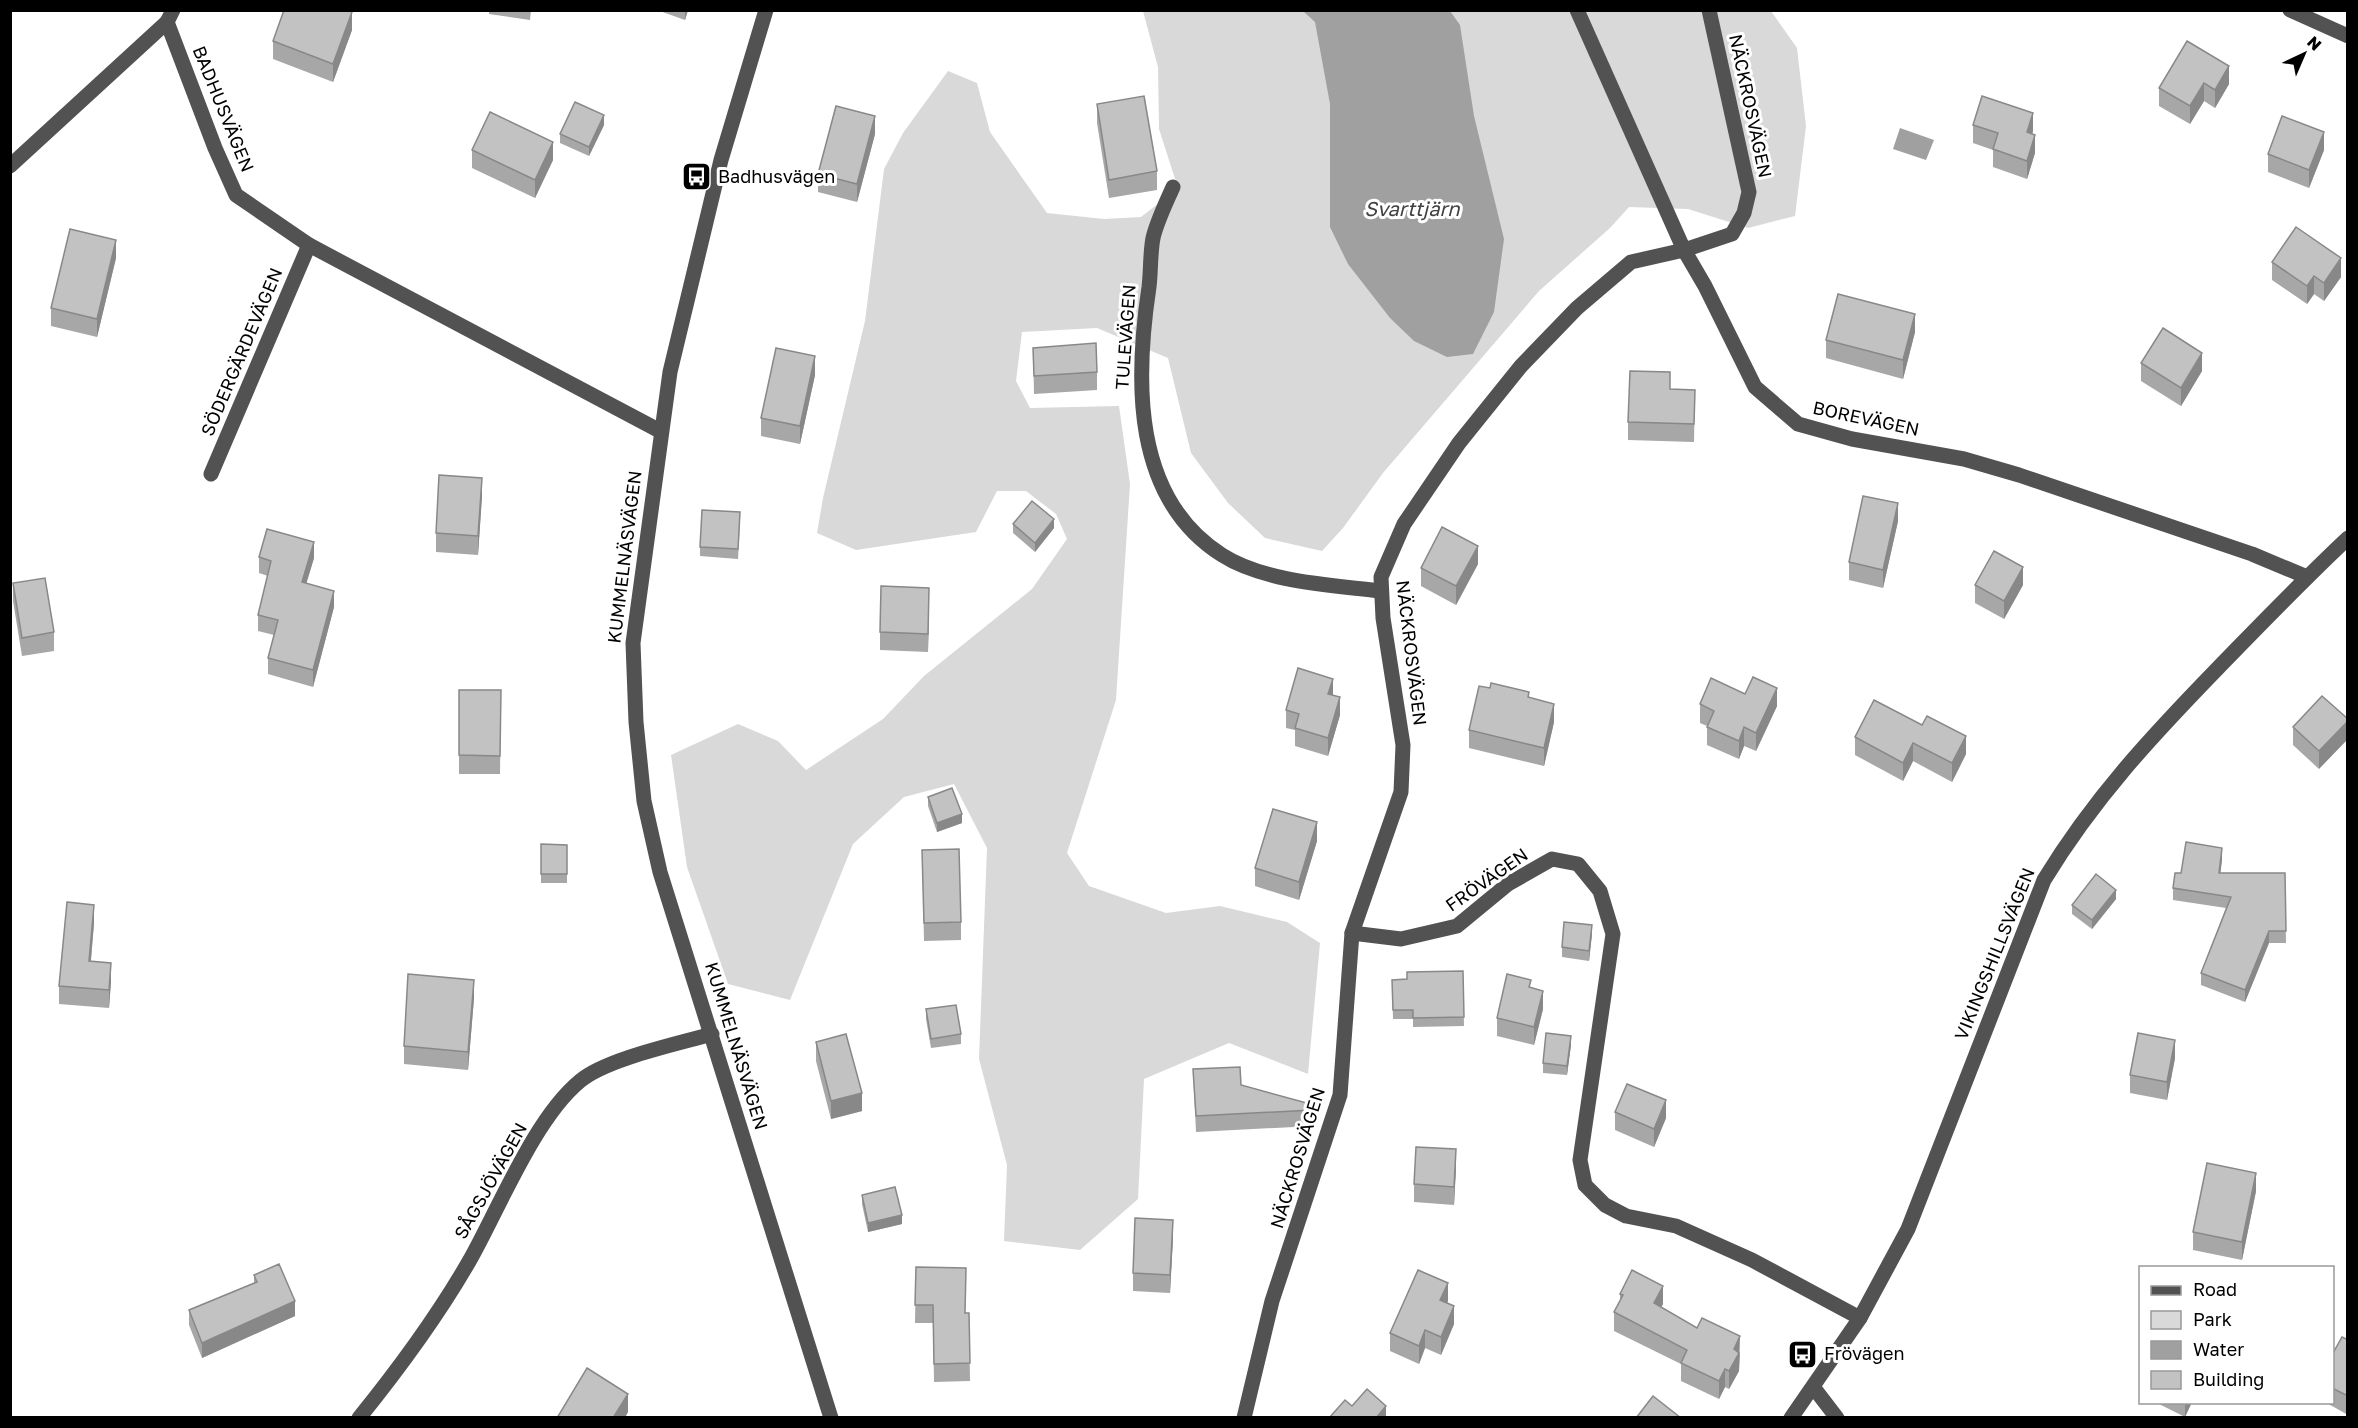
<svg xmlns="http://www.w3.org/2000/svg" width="2358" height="1428" font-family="'Golos Text',sans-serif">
	<rect width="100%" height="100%" fill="#fff"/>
	<polygon fill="#d9d9d9" points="1143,11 1771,11 1797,48 1806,126 1795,216 1748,228 1688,209 1629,207 1610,228 1539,291 1383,473 1343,528 1322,551 1265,538 1228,503 1191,453 1168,358 1097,328 1022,332 1016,381 1030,408 1119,406 1130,484 1116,700 1067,853 1089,886 1166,913 1220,906 1287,922 1320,943 1308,1074 1229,1043 1144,1079 1138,1199 1080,1250 1004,1241 1007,1165 979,1059 987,848 954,784 904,797 853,844 790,1000 728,984 687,867 671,755 738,724 778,741 806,770 883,719 924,676 1032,589 1067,539 1056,514 1026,491 997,491 976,532 856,550 817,533 823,498 865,321 884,169 903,133 948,71 977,83 990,132 1047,213 1104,219 1141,217 1178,188 1159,129 1158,67"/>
	<g fill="#a0a0a0">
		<polygon points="1303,11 1450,11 1460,25 1474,116 1504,239 1494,312 1473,354 1447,357 1414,341 1390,318 1348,264 1330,227 1330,104 1315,22"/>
		<polygon points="1900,128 1934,140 1926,160 1893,149"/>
	</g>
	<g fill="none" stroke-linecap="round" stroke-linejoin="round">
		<g stroke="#525252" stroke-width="15">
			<polyline points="173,10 167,22 215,148 236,195 309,245 660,431"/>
			<polyline points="766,10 721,160 670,372 633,643 636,722 644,801 660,872 831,1418"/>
			<polyline points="1577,10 1684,250 1705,286 1755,387 1798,424 1852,439 1964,459 2019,475 2252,554 2307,577"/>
			<polyline points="2290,10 2348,36"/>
			<polyline points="10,166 167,22"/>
			<path d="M1173,187C1166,203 1157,221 1153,238C1150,254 1151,271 1149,287C1135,380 1132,498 1222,555C1264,582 1332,585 1380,591"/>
			<polyline points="211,474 309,245"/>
			<polyline points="1352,933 1401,939 1457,926 1508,884 1552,859 1578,864 1600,891 1613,934 1580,1160 1585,1185 1605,1205 1626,1216 1676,1226 1752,1260 1860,1318"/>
			<polyline points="1814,1388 1837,1418"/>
			<path d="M359,1418C401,1366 438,1316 471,1258C500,1206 535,1118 580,1081C606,1059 677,1044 712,1034"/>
			<polyline points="1244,1418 1272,1301 1340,1095 1352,933 1401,792 1403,745 1383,618 1381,577 1404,524 1459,443 1521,366 1577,308 1631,262 1684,250 1732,234 1744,213 1749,192 1709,10"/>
			<path d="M1791,1418L1860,1318L1908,1229L2044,880C2094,798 2151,737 2218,668C2261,624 2303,580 2348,538"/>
		</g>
	</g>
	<g fill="#a7a7a7">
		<polygon points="489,10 531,10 530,20 489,14"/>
		<polygon points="657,10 688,10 685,20"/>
		<polygon points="352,30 333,82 273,59 273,41"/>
		<polygon points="2229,66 2229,84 2215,108 2204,101 2190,124 2159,106 2159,88"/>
		<polygon points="1097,104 1157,171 1157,190 1109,198 1097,123"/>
		<polygon points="604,125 589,156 560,143 560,134"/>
		<polygon points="1973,125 2033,131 2032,134 2035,153 2027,179 1993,167 1993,150 1973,143"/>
		<polygon points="875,134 857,202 818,192 818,174"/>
		<polygon points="472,150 553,160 535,198 472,168"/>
		<polygon points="2324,150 2309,188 2268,172 2268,154"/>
		<polygon points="116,258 97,337 51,326 51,308"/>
		<polygon points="2272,262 2341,277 2324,301 2314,294 2307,304 2272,280"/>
		<polygon points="1915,332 1903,379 1826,358 1826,340"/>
		<polygon points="1033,348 1097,372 1097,390 1034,394"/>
		<polygon points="2141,363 2202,371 2181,406 2141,381"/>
		<polygon points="815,375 800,444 761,436 761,418"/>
		<polygon points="1670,389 1695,390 1694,442 1628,440 1628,422"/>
		<polygon points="482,496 478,555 436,552 436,533"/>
		<polygon points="1898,521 1883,588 1849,580 1849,562"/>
		<polygon points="740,522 738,559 700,556 700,547"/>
		<polygon points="1013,524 1054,528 1035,552 1013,533"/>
		<polygon points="259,557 314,558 306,583 334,607 313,687 268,674 268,658 274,635 258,631 258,615 268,576 259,573"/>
		<polygon points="1478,564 1456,605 1421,586 1421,568"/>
		<polygon points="13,583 54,632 54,651 22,656 13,601"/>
		<polygon points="1975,585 2023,585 2004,619 1975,603"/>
		<polygon points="929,606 928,652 880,650 880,632"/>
		<polygon points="459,690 501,690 500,774 459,774"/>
		<polygon points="1745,694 1777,706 1756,751 1744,746 1739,759 1707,745 1707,726 1700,723 1700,704"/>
		<polygon points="1333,695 1340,715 1328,756 1295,746 1295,730 1286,728 1286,710"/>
		<polygon points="2322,696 2319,769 2293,745 2293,727"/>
		<polygon points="1529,698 1554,722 1544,766 1469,748 1469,730"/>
		<polygon points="1874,700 1966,754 1952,782 1913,761 1903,781 1855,755 1855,737"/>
		<polygon points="928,797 962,823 937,832 928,806"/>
		<polygon points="1317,841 1299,900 1255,886 1255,868"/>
		<polygon points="541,844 567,845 567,883 541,883"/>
		<polygon points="922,850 961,922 961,940 924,941"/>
		<polygon points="2222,860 2220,873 2285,873 2286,943 2269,943 2245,1002 2201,985 2201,973 2226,908 2173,900 2173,888 2181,873"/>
		<polygon points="2116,899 2092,929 2072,914 2072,905"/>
		<polygon points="94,923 91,961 111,981 109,1008 59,1004 59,986"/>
		<polygon points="1592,934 1589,961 1562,957 1562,947"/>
		<polygon points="1463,971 1464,1026 1413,1027 1413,1019 1393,1019 1392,980 1407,979"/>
		<polygon points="1531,987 1543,1009 1534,1045 1497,1036 1497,1018"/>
		<polygon points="474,998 468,1070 404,1064 404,1046"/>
		<polygon points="926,1009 961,1034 961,1044 931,1048 926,1019"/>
		<polygon points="816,1042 862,1111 831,1119 816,1061"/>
		<polygon points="1571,1045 1567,1075 1543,1073 1543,1063"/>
		<polygon points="2175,1058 2167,1100 2130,1093 2130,1075"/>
		<polygon points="1193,1069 1241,1085 1314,1105 1313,1126 1196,1132"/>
		<polygon points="1615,1112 1666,1118 1654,1147 1615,1130"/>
		<polygon points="1456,1167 1454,1205 1414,1202 1414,1184"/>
		<polygon points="2256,1191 2242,1260 2193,1250 2193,1232"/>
		<polygon points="862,1195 902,1224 868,1232 862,1204"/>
		<polygon points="1173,1238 1170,1293 1133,1291 1133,1273"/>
		<polygon points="916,1267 965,1313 969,1313 970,1381 934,1382 933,1323 915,1323"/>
		<polygon points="254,1275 295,1316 202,1358 189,1325 189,1310 254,1283"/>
		<polygon points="1620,1294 1663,1304 1661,1307 1740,1354 1739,1371 1729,1389 1725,1387 1719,1399 1681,1381 1681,1364 1614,1331 1614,1312 1620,1302"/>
		<polygon points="1448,1301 1447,1303 1454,1324 1441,1355 1425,1348 1419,1364 1390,1351 1390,1333"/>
		<polygon points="2348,1340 2348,1415 2325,1402 2332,1402 2332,1355"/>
		<polygon points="2155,1402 2192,1402 2185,1417"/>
	</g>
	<g fill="#888">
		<polygon points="688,10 685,20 685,11"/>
		<polygon points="352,12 352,30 333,82 333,64"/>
		<polygon points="2229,66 2229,84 2215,108 2215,90"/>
		<polygon points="2204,83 2204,101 2190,124 2190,106"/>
		<polygon points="2033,113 2033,131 2027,150 2027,132"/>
		<polygon points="604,115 604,125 589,156 589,147"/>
		<polygon points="875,116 875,134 857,202 857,184"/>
		<polygon points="2324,132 2324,150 2309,188 2309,170"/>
		<polygon points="2035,135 2035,153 2027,179 2027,161"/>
		<polygon points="553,142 553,160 535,198 535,180"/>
		<polygon points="116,240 116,258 97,337 97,319"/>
		<polygon points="2341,258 2341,277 2324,301 2324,283"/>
		<polygon points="2314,276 2314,294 2307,304 2307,286"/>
		<polygon points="1915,314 1915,332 1903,379 1903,360"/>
		<polygon points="2202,353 2202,371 2181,406 2181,388"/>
		<polygon points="815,356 815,375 800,444 800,426"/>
		<polygon points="482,478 482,496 478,555 478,536"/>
		<polygon points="1898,503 1898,521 1883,588 1883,570"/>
		<polygon points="1054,519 1054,528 1035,552 1035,543"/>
		<polygon points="314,542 314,558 302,598 302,582"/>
		<polygon points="1478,546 1478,564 1456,605 1456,586"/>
		<polygon points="2023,567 2023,585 2004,619 2004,601"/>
		<polygon points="929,588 929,606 928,652 928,634"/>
		<polygon points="334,591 334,607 313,687 313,670"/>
		<polygon points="1333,679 1333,697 1328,694"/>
		<polygon points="1777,688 1777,706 1756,751 1756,733"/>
		<polygon points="1340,697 1340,715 1328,756 1328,738"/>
		<polygon points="1554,704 1554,722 1544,766 1544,748"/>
		<polygon points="2348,721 2348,739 2319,769 2319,751"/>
		<polygon points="1744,727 1744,746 1739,759 1739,741"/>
		<polygon points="1966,736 1966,754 1952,782 1952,763"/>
		<polygon points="1913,743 1913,761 1903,781 1903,763"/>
		<polygon points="962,814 962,823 937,832 937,823"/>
		<polygon points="1317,822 1317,841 1299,900 1299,882"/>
		<polygon points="2222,848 2222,860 2219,885 2219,873"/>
		<polygon points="2116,890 2116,899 2092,929 2092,920"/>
		<polygon points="94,905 94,923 89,979 89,961"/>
		<polygon points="1592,925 1592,934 1589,961 1589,951"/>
		<polygon points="2269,931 2269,943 2245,1002 2245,990"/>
		<polygon points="111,963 111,981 109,1008 109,990"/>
		<polygon points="474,980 474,998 468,1070 468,1052"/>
		<polygon points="1543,991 1543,1009 1534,1045 1534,1027"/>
		<polygon points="1571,1036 1571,1045 1567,1075 1567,1066"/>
		<polygon points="2175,1040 2175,1058 2167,1100 2167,1082"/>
		<polygon points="862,1093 862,1111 831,1119 831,1101"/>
		<polygon points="1666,1100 1666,1118 1654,1147 1654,1129"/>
		<polygon points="1456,1149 1456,1167 1454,1205 1454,1187"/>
		<polygon points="2256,1173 2256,1191 2242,1260 2242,1242"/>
		<polygon points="902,1215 902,1224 868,1232 868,1223"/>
		<polygon points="1173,1220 1173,1238 1170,1293 1170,1275"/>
		<polygon points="1448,1283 1448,1301 1440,1318 1440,1300"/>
		<polygon points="1663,1286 1663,1304 1654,1321 1654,1303"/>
		<polygon points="295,1301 295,1316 202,1358 202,1343"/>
		<polygon points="1454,1306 1454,1324 1441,1355 1441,1337"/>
		<polygon points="1425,1330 1425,1348 1419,1364 1419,1346"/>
		<polygon points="1740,1336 1739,1371 1729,1389 1729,1371 1734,1349"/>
		<polygon points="1725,1369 1725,1387 1719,1399 1719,1381"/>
		<polygon points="628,1394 628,1412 625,1418 613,1418"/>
		<polygon points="2185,1402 2192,1402 2185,1417"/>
		<polygon points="1386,1406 1386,1418 1376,1418"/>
	</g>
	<g fill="#c2c2c2" stroke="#888" stroke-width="1.5">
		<polygon points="284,10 347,10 352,12 333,64 273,41"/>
		<polygon points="2187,41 2229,66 2215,90 2204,83 2190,106 2159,88"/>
		<polygon points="1144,96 1157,171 1109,180 1097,104"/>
		<polygon points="1982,96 2033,113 2027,132 2035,135 2027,161 1993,149 1998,133 1973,125"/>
		<polygon points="575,102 604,115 589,147 560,134"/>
		<polygon points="836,106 875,116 857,184 818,174"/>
		<polygon points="490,112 553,142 535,180 472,150"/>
		<polygon points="2282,116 2324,132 2309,170 2268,154"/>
		<polygon points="2296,227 2341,258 2324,283 2314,276 2307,286 2272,262"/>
		<polygon points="70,229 116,240 97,319 51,308"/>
		<polygon points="1838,294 1915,314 1903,360 1826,340"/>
		<polygon points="2163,328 2202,353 2181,388 2141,363"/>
		<polygon points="1096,343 1097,372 1034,376 1033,348"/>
		<polygon points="776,348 815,356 800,426 761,418"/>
		<polygon points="1630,371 1670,372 1670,389 1695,390 1694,424 1628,422"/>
		<polygon points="439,475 482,478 478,536 436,533"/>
		<polygon points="1863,496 1898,503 1883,570 1849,562"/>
		<polygon points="1032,501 1054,519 1035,543 1013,524"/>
		<polygon points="702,510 740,512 738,549 700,547"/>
		<polygon points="1442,527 1478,546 1456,586 1421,568"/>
		<polygon points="267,529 314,542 302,582 334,591 313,670 268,658 278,620 258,615 271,561 259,557"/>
		<polygon points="1994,551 2023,567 2004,601 1975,585"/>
		<polygon points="45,578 54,632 22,638 13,583"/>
		<polygon points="881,586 929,588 928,634 880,632"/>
		<polygon points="1298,668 1333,679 1328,694 1340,697 1328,738 1295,728 1299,714 1286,710"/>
		<polygon points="1753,677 1777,688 1756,733 1744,727 1739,741 1707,727 1714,711 1700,704 1711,678 1745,694"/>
		<polygon points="1491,683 1529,692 1528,697 1554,704 1544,748 1469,730 1479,686 1490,688"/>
		<polygon points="459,690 501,690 500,756 459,755"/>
		<polygon points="2322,696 2348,719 2348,721 2319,751 2293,727"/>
		<polygon points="1874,700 1922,725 1927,716 1966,736 1952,763 1913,743 1903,763 1855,737"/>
		<polygon points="952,788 962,814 937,823 928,797"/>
		<polygon points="1273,809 1317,822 1299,882 1255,868"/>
		<polygon points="2186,842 2222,848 2219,873 2285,873 2286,931 2269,931 2245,990 2201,973 2231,897 2173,888 2175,873 2181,873"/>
		<polygon points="541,844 567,845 567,874 541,874"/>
		<polygon points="959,849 961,922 924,923 922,850"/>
		<polygon points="2096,874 2116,890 2092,920 2072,905"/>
		<polygon points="67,902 94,905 89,961 111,963 109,990 59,986"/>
		<polygon points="1564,922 1592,925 1589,951 1562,947"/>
		<polygon points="1463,971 1464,1017 1413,1018 1413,1010 1393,1010 1392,980 1407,979 1407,972"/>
		<polygon points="408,974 474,980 468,1052 404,1046"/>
		<polygon points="1507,974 1531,980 1529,987 1543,991 1534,1027 1497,1018"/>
		<polygon points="956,1005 961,1034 931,1039 926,1009"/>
		<polygon points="1546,1033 1571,1036 1567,1066 1543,1063"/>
		<polygon points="2138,1033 2175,1040 2167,1082 2130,1075"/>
		<polygon points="846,1034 862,1093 831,1101 816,1042"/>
		<polygon points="1240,1067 1241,1085 1314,1105 1313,1110 1196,1116 1193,1069"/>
		<polygon points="1627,1084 1666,1100 1654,1129 1615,1112"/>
		<polygon points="1416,1147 1456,1149 1454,1187 1414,1184"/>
		<polygon points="2207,1163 2256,1173 2242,1242 2193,1232"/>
		<polygon points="895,1187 902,1215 868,1223 862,1195"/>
		<polygon points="1135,1218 1173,1220 1170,1275 1133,1273"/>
		<polygon points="279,1264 295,1301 202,1343 189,1310 257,1282 254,1275"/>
		<polygon points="916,1267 966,1268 965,1313 969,1313 970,1363 934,1364 933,1305 915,1305"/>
		<polygon points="1418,1270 1448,1283 1440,1300 1454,1306 1441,1337 1425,1330 1419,1346 1390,1333"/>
		<polygon points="1632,1270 1663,1286 1654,1303 1697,1328 1702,1318 1740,1336 1734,1349 1739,1353 1729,1371 1725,1369 1719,1381 1681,1363 1687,1350 1614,1312 1623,1295 1620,1294"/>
		<polygon points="2342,1337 2348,1340 2348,1396 2332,1388 2332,1355"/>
		<polygon points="587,1368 628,1394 613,1418 557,1418"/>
		<polygon points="1367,1389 1386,1406 1376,1418 1329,1418 1345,1400 1352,1406"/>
		<polygon points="1653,1396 1681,1418 1636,1418"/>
	</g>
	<defs>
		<symbol id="bus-square" viewBox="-11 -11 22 22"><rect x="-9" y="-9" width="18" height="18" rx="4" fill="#000" stroke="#fff"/><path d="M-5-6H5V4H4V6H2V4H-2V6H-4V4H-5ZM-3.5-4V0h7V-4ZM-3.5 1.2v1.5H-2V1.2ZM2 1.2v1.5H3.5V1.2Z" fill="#fff"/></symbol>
	</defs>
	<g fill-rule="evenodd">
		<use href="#bus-square" x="680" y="160" width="33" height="33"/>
		<use href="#bus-square" x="1786" y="1338" width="33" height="33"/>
	</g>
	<g text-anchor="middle" stroke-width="6" stroke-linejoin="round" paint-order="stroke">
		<g font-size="18" fill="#000" stroke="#fff">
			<text transform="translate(1750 106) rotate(78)" y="6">NÄCKROSVÄGEN</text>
			<text transform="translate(223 109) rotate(68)" y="6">BADHUSVÄGEN</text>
			<text transform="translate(1126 337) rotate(-86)" y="6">TULEVÄGEN</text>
			<text transform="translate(242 352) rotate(-67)" y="6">SÖDERGÄRDEVÄGEN</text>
			<text transform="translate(1866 419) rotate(12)" y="6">BOREVÄGEN</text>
			<text transform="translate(625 557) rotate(-83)" y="6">KUMMELNÄSVÄGEN</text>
			<text transform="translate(1411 653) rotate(83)" y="6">NÄCKROSVÄGEN</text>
			<text transform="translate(1487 880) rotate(-35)" y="6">FRÖVÄGEN</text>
			<text transform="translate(1995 954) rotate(-68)" y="6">VIKINGSHILLSVÄGEN</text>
			<text transform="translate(736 1046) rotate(73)" y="6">KUMMELNÄSVÄGEN</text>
			<text transform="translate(1298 1158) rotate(-73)" y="6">NÄCKROSVÄGEN</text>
			<text transform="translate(491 1181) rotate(-61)" y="6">SÅGSJÖVÄGEN</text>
		</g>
		<g font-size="18" fill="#000" stroke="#fff" text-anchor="start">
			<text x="718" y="183">Badhusvägen</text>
			<text x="1824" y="1360">Frövägen</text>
		</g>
		<g font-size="20" font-style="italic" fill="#414141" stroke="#fff">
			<text x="1412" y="216">Svarttjärn</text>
		</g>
	</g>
	<rect width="2358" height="1428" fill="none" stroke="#000000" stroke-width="24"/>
	<rect x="2139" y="1266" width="195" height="138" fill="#ffffff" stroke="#999999" stroke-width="1.5"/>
	<rect x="2151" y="1286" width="30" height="9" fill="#525252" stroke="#999999" stroke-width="1.5"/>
	<text x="2193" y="1296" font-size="18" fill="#000000">Road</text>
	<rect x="2151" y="1311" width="30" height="18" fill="#d9d9d9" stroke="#999999" stroke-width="1.5"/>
	<text x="2193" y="1326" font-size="18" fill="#000000">Park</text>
	<rect x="2151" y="1341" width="30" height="18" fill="#a0a0a0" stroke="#999999" stroke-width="1.5"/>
	<text x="2193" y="1356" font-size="18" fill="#000000">Water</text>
	<rect x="2151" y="1371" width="30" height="18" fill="#c2c2c2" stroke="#999999" stroke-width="1.5"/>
	<text x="2193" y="1386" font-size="18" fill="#000000">Building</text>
	<g transform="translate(2304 54) rotate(44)" stroke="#ffffff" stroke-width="4.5" paint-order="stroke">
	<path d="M0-4.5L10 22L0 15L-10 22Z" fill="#000000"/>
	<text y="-9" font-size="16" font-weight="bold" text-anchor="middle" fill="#000000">N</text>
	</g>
</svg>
